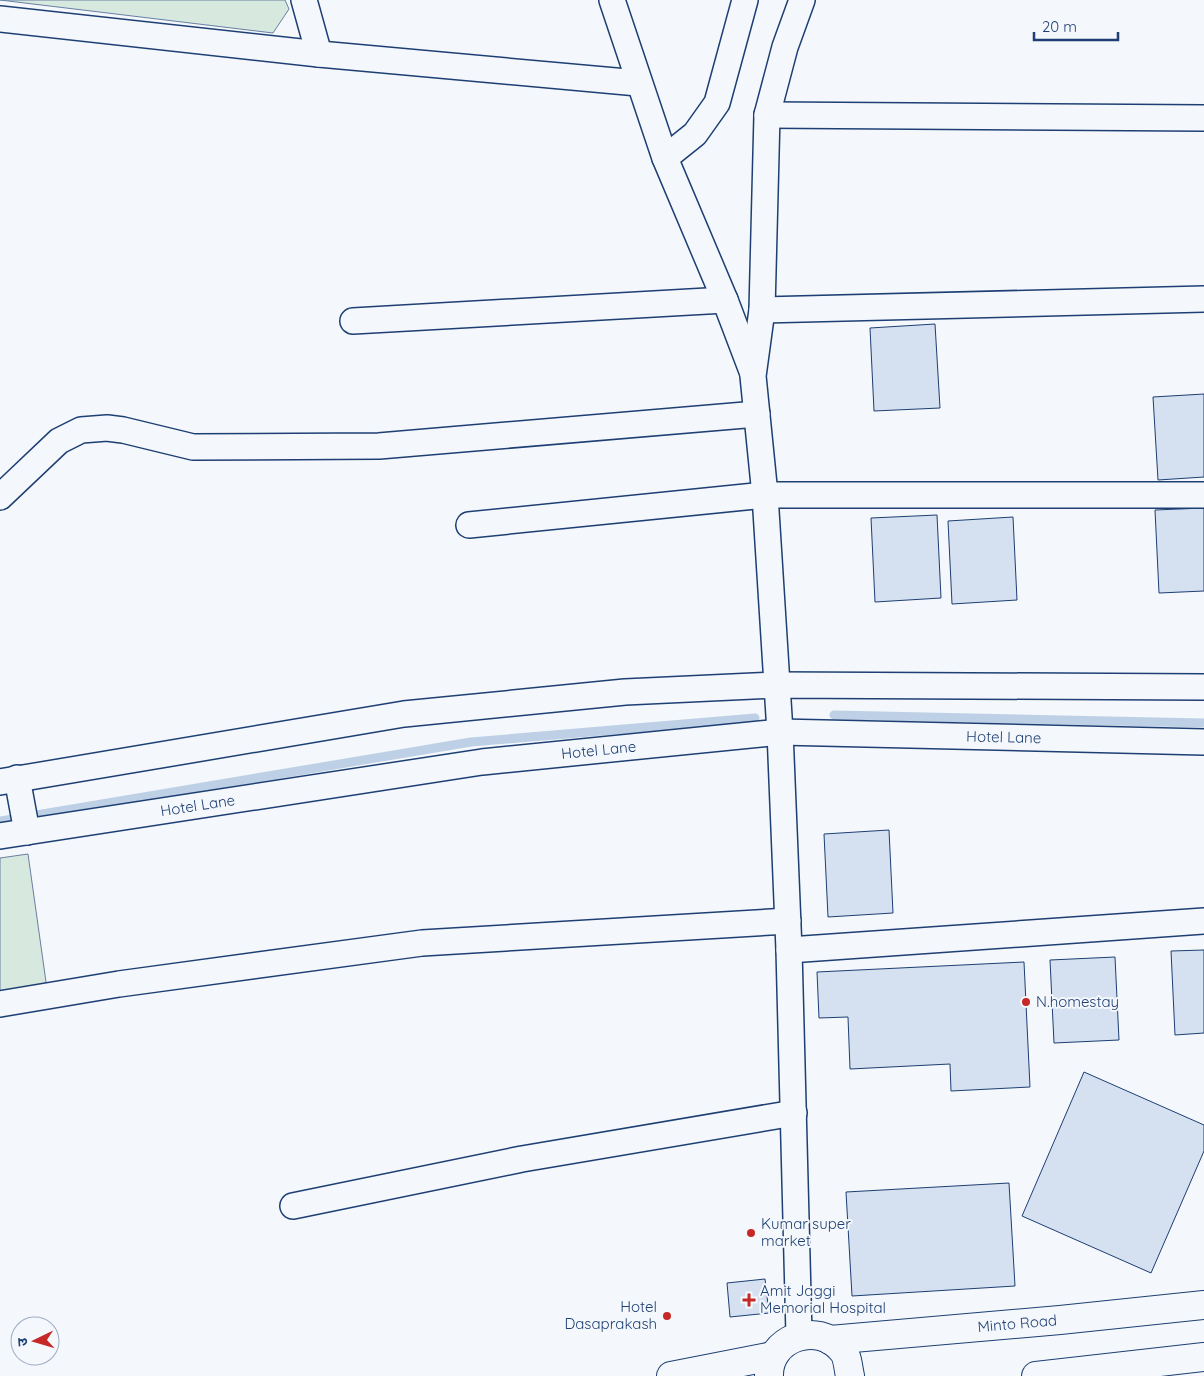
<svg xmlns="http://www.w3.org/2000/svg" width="1204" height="1376" font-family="Quicksand,'Noto Sans Devanagari',sans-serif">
	<rect width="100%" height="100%" fill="#f4f7fb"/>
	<g fill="#d7e8df" stroke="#687fa3">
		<polygon points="0,0 285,0 289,9 273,33"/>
		<polygon points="28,854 47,989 0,996 0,858"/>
	</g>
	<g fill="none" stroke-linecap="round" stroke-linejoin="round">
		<g stroke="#bed0e5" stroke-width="9">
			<polyline points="834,715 1204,723"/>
			<polyline points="0,821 471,742 755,718"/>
		</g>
	</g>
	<g fill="#d5e0f0" stroke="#1d3f73">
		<polygon points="935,324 940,408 874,411 870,328"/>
		<polygon points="1204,394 1204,477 1158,480 1153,397"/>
		<polygon points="1204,508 1204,591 1159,593 1155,510"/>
		<polygon points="937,515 941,598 875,602 871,518"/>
		<polygon points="1013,517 1017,600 952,604 948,521"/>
		<polygon points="889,830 893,913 828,917 824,834"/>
		<polygon points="1204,950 1204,1033 1175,1035 1171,951"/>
		<polygon points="1115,957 1119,1040 1054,1043 1050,960"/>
		<polygon points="1024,962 1030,1087 951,1091 950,1064 850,1069 848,1017 819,1018 817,972"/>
		<polygon points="1084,1072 1204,1125 1204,1151 1151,1273 1022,1216"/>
		<polygon points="1009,1183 1015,1286 852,1296 846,1192"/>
		<polygon points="765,1279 769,1313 730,1317 727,1283"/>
	</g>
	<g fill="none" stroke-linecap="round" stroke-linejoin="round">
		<defs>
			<g id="minor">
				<polyline points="304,0 319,54"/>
				<polyline points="612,0 665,158 725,300 752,371"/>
				<polyline points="0,19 319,54 638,83"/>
				<polyline points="767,115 1204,118"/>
				<polyline points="665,158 695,134 717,103 745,0"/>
				<polyline points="762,310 1204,299"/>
				<polyline points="353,321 725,300"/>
				<polyline points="0,497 59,441 81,430 107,428 123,430 193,447 379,446 757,414"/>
				<polyline points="469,525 765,495 1204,495"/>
				<polyline points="17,778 27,832"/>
				<polyline points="0,782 404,714 625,692 776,685 1204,687"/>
				<path id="s1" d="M0,836L482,762L780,732L1204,742"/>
				<polyline points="789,950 1204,921"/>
				<polyline points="0,1004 119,984 422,943 788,921"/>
				<polyline points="293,1206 522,1159 794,1113"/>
				<polyline points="799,1335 789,950 780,732 765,495 753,376 762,310 767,115 785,47 802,0"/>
			</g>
			<g id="tertiary">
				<path id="s2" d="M830,1340L1060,1320L1204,1305"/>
				<polyline points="671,1376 773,1356"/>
				<path d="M769,1376C768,1338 818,1320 842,1350C848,1356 848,1368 850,1376"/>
				<polyline points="1036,1376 1204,1357"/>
			</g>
		</defs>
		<use href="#minor" stroke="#1d3f73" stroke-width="28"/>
		<use href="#tertiary" stroke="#1d3f73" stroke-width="30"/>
		<use href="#minor" stroke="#f4f7fb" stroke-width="25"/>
		<use href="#tertiary" stroke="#f4f7fb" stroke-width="28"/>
	</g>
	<g fill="#c62828" stroke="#f4f7fb" stroke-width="2">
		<circle cx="1026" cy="1002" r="5"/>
		<circle cx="751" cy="1233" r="5"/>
		<path d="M746.5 1292.5h5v5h5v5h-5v5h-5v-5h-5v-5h5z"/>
		<circle cx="667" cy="1316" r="5"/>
	</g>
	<g text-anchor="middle" stroke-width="4" stroke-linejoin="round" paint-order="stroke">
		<g font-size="15" fill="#1d3f73" stroke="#f4f7fb">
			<text dy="5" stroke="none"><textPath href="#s1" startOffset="1011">Hotel Lane</textPath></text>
			<text dy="5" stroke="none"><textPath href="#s1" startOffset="605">Hotel Lane</textPath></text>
			<text dy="5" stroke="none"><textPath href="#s1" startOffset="200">Hotel Lane</textPath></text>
			<text dy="5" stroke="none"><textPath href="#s2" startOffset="188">Minto Road</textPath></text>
		</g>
		<g font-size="15" fill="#1d3f73" stroke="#f4f7fb" text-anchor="start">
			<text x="1036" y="1007">N.homestay</text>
			<text x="761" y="1229">Kumar super<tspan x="761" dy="17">market</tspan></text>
			<text x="760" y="1296">Amit Jaggi<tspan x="760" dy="17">Memorial Hospital</tspan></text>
			<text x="657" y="1312" text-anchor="end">Hotel<tspan x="657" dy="17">Dasaprakash</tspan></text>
		</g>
	</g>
	<g transform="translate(35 1341) rotate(265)"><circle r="24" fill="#f4f7fb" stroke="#9eadc5"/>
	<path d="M0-4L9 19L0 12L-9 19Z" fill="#c62828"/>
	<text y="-8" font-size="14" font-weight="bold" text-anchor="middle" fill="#1d3f73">उ</text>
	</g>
	<path d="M1034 32v8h84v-8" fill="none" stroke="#1d3f73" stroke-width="2.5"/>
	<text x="1042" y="32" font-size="15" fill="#1d3f73" stroke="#f4f7fb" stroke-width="4" paint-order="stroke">20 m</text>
</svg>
